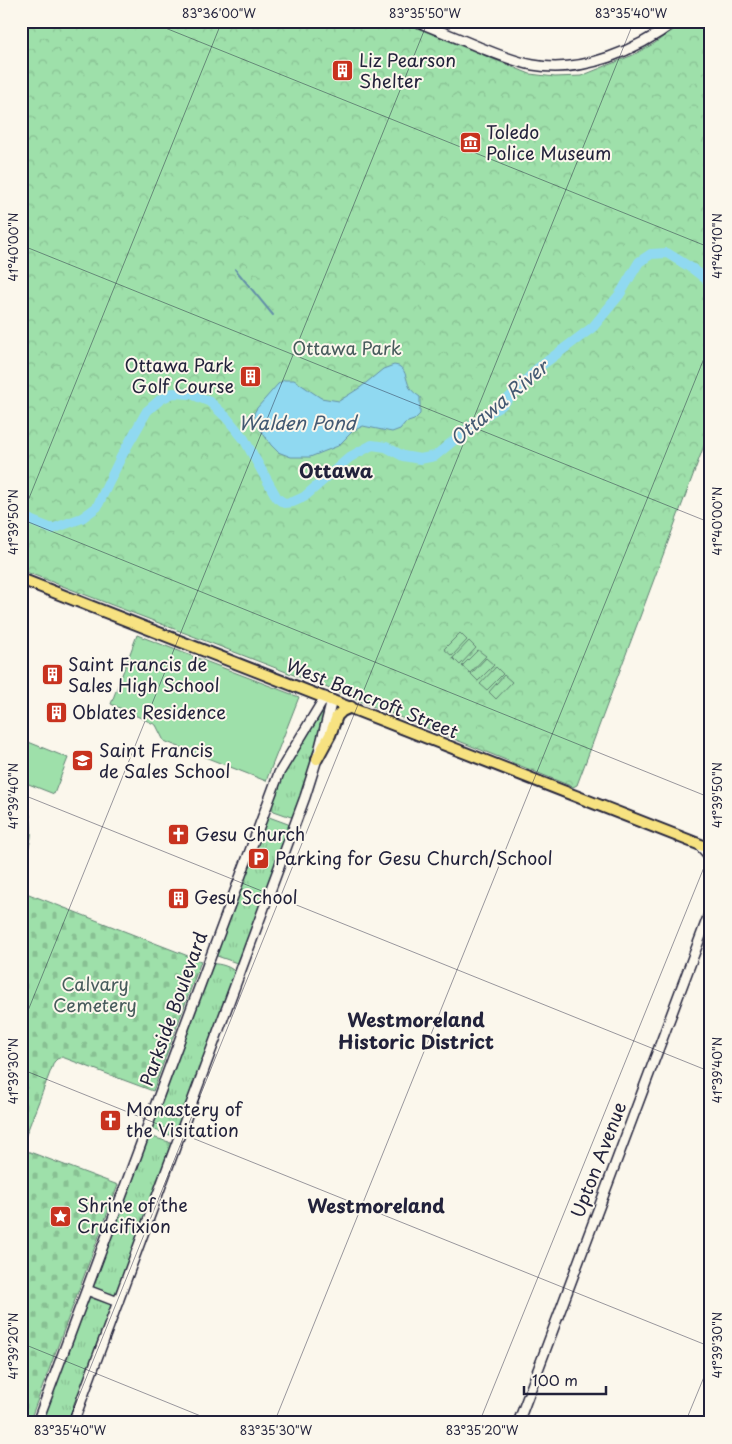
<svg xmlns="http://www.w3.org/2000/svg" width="732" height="1444" font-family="'Playpen Sans',sans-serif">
	<defs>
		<pattern id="grass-tufts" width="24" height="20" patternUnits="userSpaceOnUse" patternTransform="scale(1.25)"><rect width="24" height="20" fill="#9ee0aa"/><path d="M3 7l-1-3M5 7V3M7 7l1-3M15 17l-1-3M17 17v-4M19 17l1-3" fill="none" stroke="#88c093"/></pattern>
		<pattern id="cemetery-stones" width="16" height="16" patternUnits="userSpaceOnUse" patternTransform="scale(1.25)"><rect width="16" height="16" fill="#9ee0aa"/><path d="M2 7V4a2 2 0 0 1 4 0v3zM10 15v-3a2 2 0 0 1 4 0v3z" fill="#88c093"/></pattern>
		<pattern id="park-crowns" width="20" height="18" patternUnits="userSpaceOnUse" patternTransform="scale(1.25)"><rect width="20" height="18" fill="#9ee0aa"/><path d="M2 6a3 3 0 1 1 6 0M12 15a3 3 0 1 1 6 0" fill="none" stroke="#88c093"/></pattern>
	</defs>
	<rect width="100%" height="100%" fill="#fbf7ec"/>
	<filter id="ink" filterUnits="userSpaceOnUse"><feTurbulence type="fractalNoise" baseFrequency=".02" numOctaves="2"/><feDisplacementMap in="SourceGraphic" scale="10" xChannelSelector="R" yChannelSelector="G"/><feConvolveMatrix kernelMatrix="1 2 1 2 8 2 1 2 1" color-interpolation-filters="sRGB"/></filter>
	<g filter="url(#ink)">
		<g fill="url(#grass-tufts)" stroke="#608172">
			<polygon points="323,707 325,709 302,796 294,816 291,817 274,811 270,806 281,777"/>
			<polygon points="269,817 288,824 290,826 241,961 237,963 217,956 216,953 266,818"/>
			<path d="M212,964C219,963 232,967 236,973L176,1135L173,1136L152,1129L151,1126Z"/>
			<polygon points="149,1136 169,1142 172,1147 118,1293 114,1295 93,1287 92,1285"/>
			<polygon points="88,1297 110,1304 112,1307 69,1423 40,1423"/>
		</g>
		<polygon fill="url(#cemetery-stones)" stroke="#608172" points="21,891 201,961 153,1091 62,1057 57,1059 54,1062 24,1140 24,1146 27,1151 118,1185 29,1423 21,1423"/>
		<polygon fill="url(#park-crowns)" stroke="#608172" points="21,21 400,21 530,74 555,77 581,76 633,55 655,43 684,21 711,21 711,427 577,785 573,787 320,685 21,570"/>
		<g fill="#9ee0aa" stroke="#608172">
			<polygon points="460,633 467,640 452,656 444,649"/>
			<polygon points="137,635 299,697 266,781 164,741 156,725 111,704"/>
			<polygon points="469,641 476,648 460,665 453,658"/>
			<polygon points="478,650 486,656 470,673 462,666"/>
			<polygon points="486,658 494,665 478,681 471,674"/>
			<polygon points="496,667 503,674 487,690 480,684"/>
			<polygon points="504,675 512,682 496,699 489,692"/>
			<polygon points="21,739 68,758 54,794 21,781"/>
			<path d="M21,795C35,816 35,842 21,864Z"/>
		</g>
		<path fill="#90d9f1" stroke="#6490a8" d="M394,365C407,366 405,379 410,388C413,392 416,394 420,397V414L414,420L405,423L400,429L392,432L363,426L353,431L338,446L310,457H291L278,452L271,445L255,422L254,413L257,408L278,384L284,380H294L321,398L339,401L361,387L383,369Z"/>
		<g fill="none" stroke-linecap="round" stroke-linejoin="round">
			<polyline stroke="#6490a8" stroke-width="2" points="235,269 273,315"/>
			<polyline stroke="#90d9f1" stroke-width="10" points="21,514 32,521 52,529 82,518 97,507 121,457 147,411 161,399 173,393 191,394 210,402 226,417 244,439 277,498 284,503 293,502 304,497 350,457 372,445 386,447 403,456 420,459 435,456 464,432 486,415 501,406 538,368 593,327 620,294 639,262 651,254 667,253 693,269 711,283"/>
			<defs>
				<g id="minor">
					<path d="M416,21C437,30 458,38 479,47C497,54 515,62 533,65C583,74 637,50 676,21"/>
					<polyline points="699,845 711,858"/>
					<polyline points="87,1290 118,1302"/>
					<polyline points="37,1423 279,773 325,697"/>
					<polyline points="73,1423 305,797 317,759 332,700"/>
					<polyline points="518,1423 711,909"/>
				</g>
				<g id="major">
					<polyline points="21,579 711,849"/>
					<polyline points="317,759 330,735 337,716 342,711 351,707"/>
				</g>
			</defs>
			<use href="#minor" stroke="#22223b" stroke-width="12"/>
			<use href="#major" stroke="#22223b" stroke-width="14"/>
			<use href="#minor" stroke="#fbf7ec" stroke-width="9"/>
			<use href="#major" stroke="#f7e281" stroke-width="10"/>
		</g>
	</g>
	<path fill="none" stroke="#22223b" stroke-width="1" stroke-opacity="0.45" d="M148,21L711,248M21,245L711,523M21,518L222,21M21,519L711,798M21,794L711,1072M21,1028L428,21M21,1069L711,1347M21,1343L218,1423M68,1423L634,21M274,1423L711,341M479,1423L711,850M685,1423L711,1360"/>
	<defs>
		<symbol id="building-square" viewBox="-11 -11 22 22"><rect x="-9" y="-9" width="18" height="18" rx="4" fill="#c8321e" stroke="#fbf7ec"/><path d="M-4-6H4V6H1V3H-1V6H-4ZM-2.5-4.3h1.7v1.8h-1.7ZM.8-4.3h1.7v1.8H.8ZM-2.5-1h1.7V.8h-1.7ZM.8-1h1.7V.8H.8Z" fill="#fff"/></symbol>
		<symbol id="museum-square" viewBox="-11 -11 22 22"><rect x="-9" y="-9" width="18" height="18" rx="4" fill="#c8321e" stroke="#fbf7ec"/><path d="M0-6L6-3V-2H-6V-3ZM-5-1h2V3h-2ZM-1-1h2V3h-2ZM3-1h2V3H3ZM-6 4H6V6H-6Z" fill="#fff"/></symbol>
		<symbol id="school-square" viewBox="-11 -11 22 22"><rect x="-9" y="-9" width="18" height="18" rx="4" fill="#c8321e" stroke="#fbf7ec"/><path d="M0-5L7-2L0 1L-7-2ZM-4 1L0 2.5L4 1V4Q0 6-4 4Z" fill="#fff"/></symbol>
		<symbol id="church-square" viewBox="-11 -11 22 22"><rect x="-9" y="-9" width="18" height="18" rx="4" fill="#c8321e" stroke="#fbf7ec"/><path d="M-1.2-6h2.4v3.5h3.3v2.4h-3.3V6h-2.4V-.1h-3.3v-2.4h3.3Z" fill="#fff"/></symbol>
		<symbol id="parking-square" viewBox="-11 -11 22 22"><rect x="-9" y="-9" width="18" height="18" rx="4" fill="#c8321e" stroke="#fbf7ec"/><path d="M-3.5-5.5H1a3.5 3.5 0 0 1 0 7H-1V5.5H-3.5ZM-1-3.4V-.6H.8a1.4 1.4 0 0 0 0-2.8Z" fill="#fff"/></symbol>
		<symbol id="sight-square" viewBox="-11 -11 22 22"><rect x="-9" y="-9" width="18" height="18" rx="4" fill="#c8321e" stroke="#fbf7ec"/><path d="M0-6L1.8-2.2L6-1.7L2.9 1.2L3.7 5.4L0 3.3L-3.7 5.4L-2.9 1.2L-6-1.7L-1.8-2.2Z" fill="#fff"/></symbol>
	</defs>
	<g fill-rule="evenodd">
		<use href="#building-square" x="330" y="58" width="25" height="25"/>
		<use href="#museum-square" x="458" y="130" width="25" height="25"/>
		<use href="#building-square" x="238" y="364" width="25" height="25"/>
		<use href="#building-square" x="40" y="662" width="25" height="25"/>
		<use href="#building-square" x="44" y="700" width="25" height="25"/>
		<use href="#school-square" x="70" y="748" width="25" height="25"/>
		<use href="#church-square" x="166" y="822" width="25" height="25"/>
		<use href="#parking-square" x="246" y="846" width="25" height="25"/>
		<use href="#building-square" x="166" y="886" width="25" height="25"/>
		<use href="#church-square" x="98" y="1108" width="25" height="25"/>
		<use href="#sight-square" x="48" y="1204" width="25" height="25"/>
	</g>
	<g text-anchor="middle" stroke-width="4" stroke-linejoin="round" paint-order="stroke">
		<g font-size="18" fill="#22223b" stroke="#fbf7ec" text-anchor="start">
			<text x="359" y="67">Liz Pearson<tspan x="359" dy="21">Shelter</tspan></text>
			<text x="486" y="139">Toledo<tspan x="486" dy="21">Police Museum</tspan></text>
			<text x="234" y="372" text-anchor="end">Ottawa Park<tspan x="234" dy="21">Golf Course</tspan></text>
			<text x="68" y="671">Saint Francis de<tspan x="68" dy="21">Sales High School</tspan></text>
			<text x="72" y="719">Oblates Residence</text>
			<text x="99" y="757">Saint Francis<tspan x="99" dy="21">de Sales School</tspan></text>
			<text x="195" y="841">Gesu Church</text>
			<text x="275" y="865">Parking for Gesu Church/School</text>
			<text x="194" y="904">Gesu School</text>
			<text x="126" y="1116">Monastery of<tspan x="126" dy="21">the Visitation</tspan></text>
			<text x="77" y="1212">Shrine of the<tspan x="77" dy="21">Crucifixion</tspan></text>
		</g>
		<g font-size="18" fill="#475b5c" stroke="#fbf7ec">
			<text x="347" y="355">Ottawa Park</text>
			<text x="95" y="991">Calvary<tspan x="95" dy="21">Cemetery</tspan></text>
		</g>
		<g font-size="18" fill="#22223b" stroke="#fbf7ec">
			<text transform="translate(372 699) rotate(22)" y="6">West Bancroft Street</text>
			<text transform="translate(174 1009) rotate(-70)" y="6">Parkside Boulevard</text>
			<text transform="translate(599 1160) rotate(-69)" y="6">Upton Avenue</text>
		</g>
		<g font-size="19" font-style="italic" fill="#435972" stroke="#fbf7ec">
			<text transform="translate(499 403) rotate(-40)" y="7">Ottawa River</text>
			<text x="297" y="430">Walden Pond</text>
		</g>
		<g font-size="19" font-weight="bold" fill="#22223b" stroke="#fbf7ec">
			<text x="336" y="478">Ottawa</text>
			<text x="416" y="1027">Westmoreland<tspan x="416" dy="22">Historic District</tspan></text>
			<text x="376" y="1213">Westmoreland</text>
		</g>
	</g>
	<rect width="732" height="1444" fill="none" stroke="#fbf7ec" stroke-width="55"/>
	<path d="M524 1386v8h82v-8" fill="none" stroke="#22223b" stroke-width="2.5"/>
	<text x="532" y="1386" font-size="15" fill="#22223b" stroke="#fbf7ec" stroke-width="4" paint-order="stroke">100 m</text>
	<rect x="28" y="28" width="676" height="1388" fill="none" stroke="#22223b" stroke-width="2"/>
	<g font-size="12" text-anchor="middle" fill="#22223b">
		<text x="219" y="18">83°36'00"W</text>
		<text x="425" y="18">83°35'50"W</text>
		<text x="631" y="18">83°35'40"W</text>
		<text transform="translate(718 246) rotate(-90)" y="4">41°40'10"N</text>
		<text transform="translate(14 247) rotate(-90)" y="4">41°40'00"N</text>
		<text transform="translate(718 521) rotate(-90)" y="4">41°40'00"N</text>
		<text transform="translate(14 522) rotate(-90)" y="4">41°39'50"N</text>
		<text transform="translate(718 795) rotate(-90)" y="4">41°39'50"N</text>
		<text transform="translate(14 796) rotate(-90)" y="4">41°39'40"N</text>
		<text transform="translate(718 1070) rotate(-90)" y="4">41°39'40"N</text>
		<text transform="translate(14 1071) rotate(-90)" y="4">41°39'30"N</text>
		<text transform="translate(718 1345) rotate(-90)" y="4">41°39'30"N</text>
		<text transform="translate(14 1346) rotate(-90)" y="4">41°39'20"N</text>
		<text x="70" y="1435">83°35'40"W</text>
		<text x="276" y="1435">83°35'30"W</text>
		<text x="482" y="1435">83°35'20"W</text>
	</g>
</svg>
